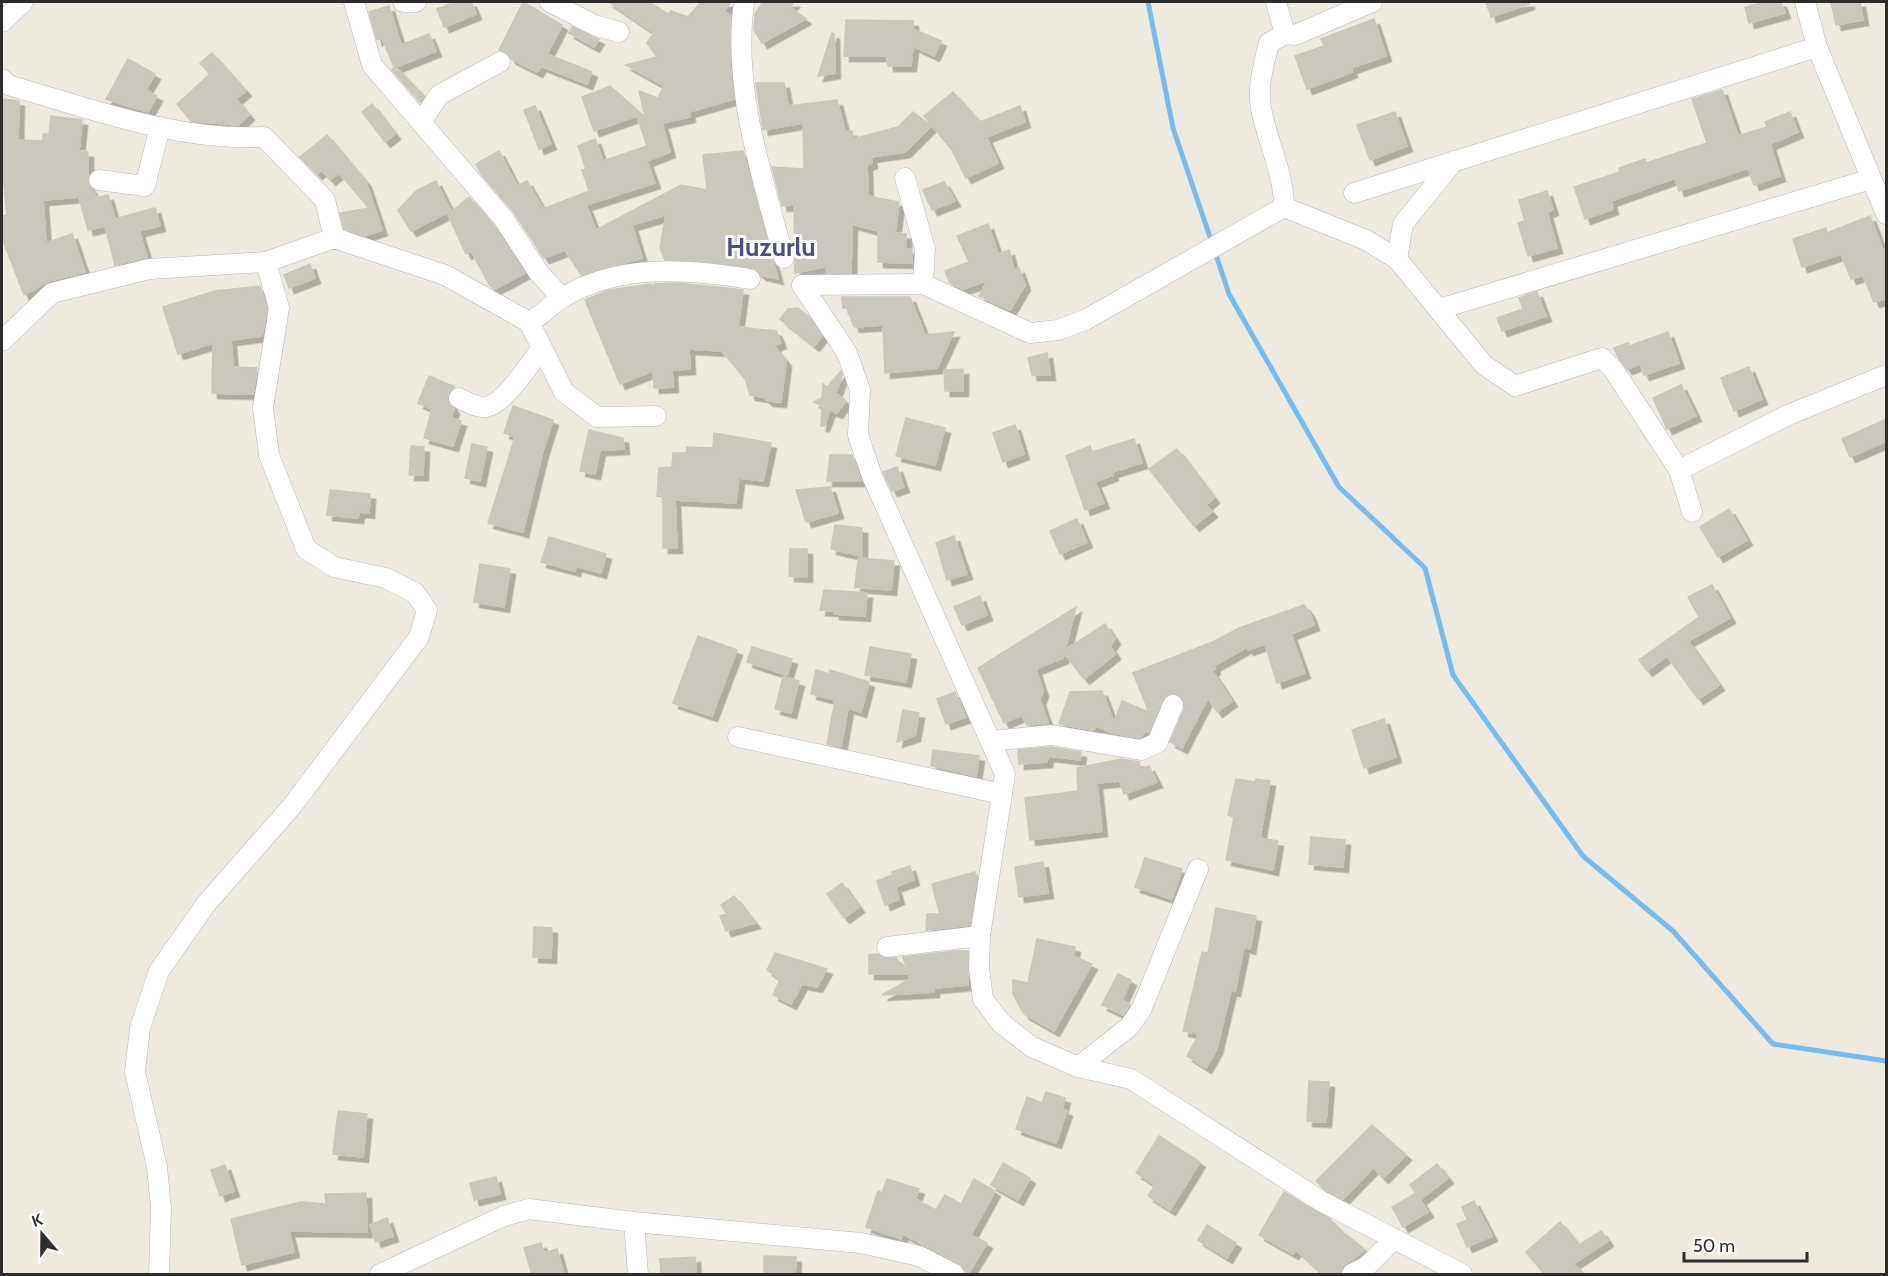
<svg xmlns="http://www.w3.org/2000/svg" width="1888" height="1276" font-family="Cabin,sans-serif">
	<defs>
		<filter id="shadow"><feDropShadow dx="5.5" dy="5.5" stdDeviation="0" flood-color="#0004"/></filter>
	</defs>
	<rect width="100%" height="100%" fill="#eeeae0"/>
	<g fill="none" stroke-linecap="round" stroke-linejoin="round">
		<g stroke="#76bcee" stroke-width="5">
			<polyline points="1148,2 1173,128 1212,243"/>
			<polyline points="1215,252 1229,294 1339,487 1425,568 1453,675 1583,856 1673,931 1773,1044 1886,1061"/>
		</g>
	</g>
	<g fill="#cac8be" stroke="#cac7b9" stroke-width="1.5" filter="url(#shadow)">
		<polygon points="455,2 471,2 476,14 444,27 437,9"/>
		<polygon points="523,2 562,25 547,54 592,72 587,84 541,66 537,72 511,59 506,52 499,50"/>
		<polygon points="609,2 650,2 668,14 671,11 688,17 701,2 731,2 724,11 731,16 730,67 734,99 689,112 690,117 662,123 670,152 647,161 655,183 586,205 596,230 681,185 707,190 703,155 743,151 778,279 761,275 752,267 665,260 660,248 666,215 632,225 642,258 581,275 565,250 544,258 513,211 482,175 476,164 499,151 517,186 527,181 543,209 589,191 582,170 586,169 578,146 595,139 603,161 647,146 637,116 594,131 582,97 610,86 645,117 639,91 658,98 664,86 626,65 657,57 647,43 654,33"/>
		<polygon points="763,2 794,2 790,7 806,19 762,43 754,30 755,14"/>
		<polygon points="1486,2 1529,2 1529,4 1491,17"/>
		<polygon points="1764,2 1781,2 1785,13 1749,23 1745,7"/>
		<polygon points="1831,2 1860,2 1863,20 1836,25"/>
		<polygon points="389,6 401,45 429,34 436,51 396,67 424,96 420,102 392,70 394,67 382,38 377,40 369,12"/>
		<polygon points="1374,19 1386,56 1351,68 1352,72 1307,89 1295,56 1324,46 1321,39"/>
		<polygon points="846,20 913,21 913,29 941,41 934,56 913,46 911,66 888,66 887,56 844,56"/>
		<polygon points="572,27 599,39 594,47 569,33"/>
		<polygon points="832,33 834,34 835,73 818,76"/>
		<polygon points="212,53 246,91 236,99 249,115 238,125 191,121 177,104 210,74 200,63"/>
		<polygon points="128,59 155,74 146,90 157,96 148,112 106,99"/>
		<polygon points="756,83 784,83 788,106 837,100 845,131 852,131 853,139 898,127 913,112 931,126 905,152 871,157 872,163 867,165 868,196 899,202 895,233 906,234 906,249 912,249 912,263 878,262 878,231 852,224 851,273 826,273 827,266 795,273 794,205 782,206 772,167 804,169 803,123 763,130"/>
		<polygon points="1722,90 1738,136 1767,127 1765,122 1790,112 1798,132 1770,144 1780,176 1754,185 1748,168 1679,191 1675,178 1611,201 1613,209 1585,219 1574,187 1620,172 1619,168 1645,159 1646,163 1707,143 1692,99"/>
		<polygon points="953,92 980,122 1020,106 1025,122 986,137 998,163 966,178 952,150 924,116"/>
		<polygon points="3,99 19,101 18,140 43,141 43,134 49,134 51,116 82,120 79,151 88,152 88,184 97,198 108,195 115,219 155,208 160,226 139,231 147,257 115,265 105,226 88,230 79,197 43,200 46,243 72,234 85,272 49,281 24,295 2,238 2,216 7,215 2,165"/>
		<polygon points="372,104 395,134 385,142 362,112"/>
		<polygon points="535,106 551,144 539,149 524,110"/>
		<polygon points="1395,112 1407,146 1370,160 1357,125"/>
		<polygon points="327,135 366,182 382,230 365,236 344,229 340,213 369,208 339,173 330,180 322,170 317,174 300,157"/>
		<polygon points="436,181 451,211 411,231 398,210 417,190"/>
		<polygon points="944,182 955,201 932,210 923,190"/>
		<polygon points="1547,191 1553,210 1547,212 1557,248 1528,256 1518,223 1525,221 1519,200"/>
		<polygon points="469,197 493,225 525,273 495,289 490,286 471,251 466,254 448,215"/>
		<polygon points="1870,216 1883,250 1887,249 1887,298 1874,302 1863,275 1851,279 1841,254 1802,267 1793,239 1826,228 1827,233"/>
		<polygon points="988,224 998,254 1009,250 1014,270 1019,268 1025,285 1010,310 979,296 987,281 963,289 950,283 945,271 969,262 957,236"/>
		<polygon points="310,264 315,278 289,288 284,275"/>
		<polygon points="651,284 653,289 654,284 678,283 743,290 738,327 776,331 781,343 774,346 786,361 781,402 768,401 763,397 750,395 745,379 722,351 689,349 690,369 672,370 673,387 654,388 653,371 620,384 585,300 609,290"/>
		<polygon points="260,286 267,309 262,336 231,340 233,367 257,368 253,394 212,393 213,343 178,354 163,307 215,291"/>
		<polygon points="1537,292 1546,316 1502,331 1497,318 1523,309 1519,298"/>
		<polygon points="842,297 910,297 925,335 954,332 937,368 885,373 883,325 854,327 847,308 843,308"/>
		<polygon points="798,308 808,316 822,336 814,346 780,319 788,309"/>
		<polygon points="1668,332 1679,363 1644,375 1640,364 1627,369 1618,357 1614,348 1628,343 1629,346"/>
		<polygon points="1047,353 1050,375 1032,375 1028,358"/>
		<polygon points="1749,367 1762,399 1734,411 1721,378"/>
		<polygon points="963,369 963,391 945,391 944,370"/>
		<polygon points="841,371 842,376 836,393 846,401 837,413 830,410 824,426 821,426 822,406 814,402 822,398 823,384 827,387"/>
		<polygon points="429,376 455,387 449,392 447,398 454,409 451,418 461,421 453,446 424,438 432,409 418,403"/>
		<polygon points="1681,385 1696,416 1667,429 1653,398"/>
		<polygon points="513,406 553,420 543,451 523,532 488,523 515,437 504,433"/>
		<polygon points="906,418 945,428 935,465 896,456"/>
		<polygon points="1887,419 1887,441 1850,457 1842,439"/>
		<polygon points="1015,425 1024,454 1003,462 993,433"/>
		<polygon points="589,430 623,438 624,449 600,450 595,474 580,471"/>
		<polygon points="714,433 771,443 763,481 739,478 736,503 675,500 677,548 663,548 663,497 657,496 659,468 672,467 673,453 686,453 687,447 713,448"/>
		<polygon points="1134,439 1142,463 1112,472 1113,475 1095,482 1104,503 1085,510 1066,456 1090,446 1092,452"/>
		<polygon points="472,444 487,447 480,481 465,478"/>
		<polygon points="411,446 424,447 423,475 409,475"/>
		<polygon points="1177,449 1214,498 1206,505 1212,512 1194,526 1149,469"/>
		<polygon points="830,455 852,455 861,481 827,481"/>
		<polygon points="897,467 904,487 892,491 883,472"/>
		<polygon points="830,487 838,513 806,522 796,490"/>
		<polygon points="330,490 370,494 369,513 359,512 358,518 327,515"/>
		<polygon points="1729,509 1747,540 1718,557 1700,527"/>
		<polygon points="1077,519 1087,542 1060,554 1050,531"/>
		<polygon points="835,525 862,528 862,556 831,549"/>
		<polygon points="954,536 967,574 947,580 936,543"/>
		<polygon points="549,537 606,554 601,573 576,566 575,571 541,562"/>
		<polygon points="790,549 807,549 807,577 789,576"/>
		<polygon points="858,558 894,561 891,590 855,587"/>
		<polygon points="480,564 510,569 504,607 474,602"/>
		<polygon points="1712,585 1730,618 1688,641 1719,685 1698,699 1667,656 1647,671 1639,660 1699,617 1688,597"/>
		<polygon points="824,590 867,593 865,616 834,614 834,611 820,610"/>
		<polygon points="980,596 987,615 962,625 954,607"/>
		<polygon points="1304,605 1310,613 1314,625 1291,634 1305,673 1277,683 1265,644 1248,650 1247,647 1214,666 1215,669 1212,671 1232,701 1217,712 1208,698 1182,748 1170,742 1184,709 1183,698 1177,694 1165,696 1149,732 1146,731 1139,738 1113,733 1096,726 1093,730 1059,724 1070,692 1102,691 1114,723 1122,701 1149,712 1133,673 1215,641 1239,628"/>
		<polygon points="1076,607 1065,650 1105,624 1115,639 1110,646 1115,654 1084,679 1064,653 1063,658 1036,669 1043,691 1040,700 1048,723 1027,725 1022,715 1004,723 978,668"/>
		<polygon points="698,636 737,650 712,716 673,703"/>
		<polygon points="752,647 792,659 787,675 747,662"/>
		<polygon points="870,647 911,654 906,682 865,675"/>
		<polygon points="816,670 829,674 830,670 869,682 861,712 848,708 841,747 827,744 835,700 811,694"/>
		<polygon points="783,677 799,681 791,713 775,709"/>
		<polygon points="955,692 966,717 946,724 937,699"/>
		<polygon points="903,710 919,713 915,736 897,742"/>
		<polygon points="1384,719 1396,757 1364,768 1352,730"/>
		<polygon points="1051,747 1081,752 1080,760 1048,756 1047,762 1019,764 1018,750"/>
		<polygon points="933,750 979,756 976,776 931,766"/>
		<polygon points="1121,759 1139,762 1140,770 1149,766 1157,782 1124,794 1120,781 1097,783 1102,831 1030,840 1025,798 1078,791 1077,768"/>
		<polygon points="1236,779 1255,782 1256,779 1270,781 1260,838 1278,841 1273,870 1226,860 1234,817 1228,815"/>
		<polygon points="1311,837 1345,840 1343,867 1309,864"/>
		<polygon points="1145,858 1182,869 1172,899 1135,887"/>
		<polygon points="1043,862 1048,893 1019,897 1015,867"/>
		<polygon points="910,866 914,880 897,886 892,872"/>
		<polygon points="975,872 977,876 970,925 926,930 927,914 940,914 932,884"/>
		<polygon points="892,875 899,899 885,905 877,881"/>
		<polygon points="842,883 859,907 844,918 827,894"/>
		<polygon points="734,896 755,923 726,931 720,916 727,914 721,905"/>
		<polygon points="1216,908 1256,916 1250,949 1244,947 1235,991 1231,990 1217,1049 1206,1068 1187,1056 1199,1034 1183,1031 1202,952 1208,953"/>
		<polygon points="534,927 552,928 551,958 533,957"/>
		<polygon points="1037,939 1075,947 1073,956 1092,964 1054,1031 1024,1014 1013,994 1013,980 1028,983"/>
		<polygon points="956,951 968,951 968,985 934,988 934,992 882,995 910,979 903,957"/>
		<polygon points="775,953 827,969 817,987 802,984 791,1004 773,995 780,979 767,970"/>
		<polygon points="878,954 883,958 896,958 908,974 869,974 869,955"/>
		<polygon points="1118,974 1131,980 1122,1000 1130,1004 1123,1015 1102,1005"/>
		<polygon points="1309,1081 1329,1082 1326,1122 1307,1121"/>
		<polygon points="1046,1092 1065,1098 1062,1109 1067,1111 1056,1143 1016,1129 1027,1097 1042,1103"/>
		<polygon points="338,1111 367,1114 363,1157 333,1154"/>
		<polygon points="1372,1125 1406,1155 1383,1178 1373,1168 1343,1199 1324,1189 1316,1181"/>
		<polygon points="1159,1136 1200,1162 1170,1210 1148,1196 1155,1185 1136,1173"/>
		<polygon points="1003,1163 1030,1178 1018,1200 991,1185"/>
		<polygon points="1437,1164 1448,1178 1421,1199 1410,1185"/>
		<polygon points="225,1165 234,1191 220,1196 211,1170"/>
		<polygon points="496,1177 500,1194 474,1200 470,1183"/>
		<polygon points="887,1179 919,1189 915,1199 936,1210 945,1195 961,1204 974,1179 995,1191 971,1235 987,1243 968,1274 959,1263 903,1234 901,1239 866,1227 878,1191 882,1193"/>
		<polygon points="1284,1192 1330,1219 1346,1236 1347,1235 1365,1250 1342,1267 1340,1275 1323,1275 1296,1250 1293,1254 1259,1235"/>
		<polygon points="366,1193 367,1232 289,1231 294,1252 242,1265 231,1219 301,1202 326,1204 325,1194"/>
		<polygon points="1416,1193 1428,1212 1403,1227 1392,1207"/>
		<polygon points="1474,1201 1492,1236 1467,1247 1457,1224 1467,1220 1462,1207"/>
		<polygon points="387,1218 393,1236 376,1242 370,1225"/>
		<polygon points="1560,1222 1579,1245 1601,1231 1608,1241 1573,1264 1586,1275 1545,1275 1526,1252"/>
		<polygon points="1207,1225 1236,1243 1227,1258 1198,1240"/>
		<polygon points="541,1243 544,1253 557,1249 564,1275 532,1275 524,1248"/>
		<polygon points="764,1256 796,1257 795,1275 764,1275"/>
		<polygon points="695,1257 696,1275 661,1275 660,1259"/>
	</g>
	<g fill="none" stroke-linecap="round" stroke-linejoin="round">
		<defs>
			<g id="minor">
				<polyline points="354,2 372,65 503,218 539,273 562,298"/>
				<polyline points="403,2 416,2"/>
				<polyline points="550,2 594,25 619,32"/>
				<path d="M744,2C732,87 762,176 784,258"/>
				<polyline points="1276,2 1285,34"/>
				<polyline points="1805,2 1817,47 1886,214"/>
				<polyline points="2,22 23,2"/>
				<path d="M2,79L8,85C92,109 176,141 264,137L325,200L334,238"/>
				<polyline points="421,122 439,95 500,62"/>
				<polyline points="905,178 925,249 923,284"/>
				<polyline points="99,180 145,186 160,127"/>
				<polyline points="1354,193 1817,47"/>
				<polyline points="1284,207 1366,240 1397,259 1484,365 1515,386 1602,358 1613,369 1679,470 1692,512"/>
				<path d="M1284,207C1284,173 1267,141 1261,108C1257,86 1264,64 1269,43L1285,34L1295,35L1372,2"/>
				<polyline points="1397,259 1403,224 1454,161"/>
				<polyline points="802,285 847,353 860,390 858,435 872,476 1005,774 980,936 979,969 983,999 1001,1023 1032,1047 1078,1067 1131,1079 1321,1201 1462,1274"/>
				<polyline points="802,285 923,284 1030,333 1058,330 1085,320 1284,207"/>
				<polyline points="1439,309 1871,179"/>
				<polyline points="529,322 564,392 597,417 656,416"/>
				<path d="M2,341L52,293L149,269L266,262L334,238L445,275L529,322C543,315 550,305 562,298C618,263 688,269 750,279"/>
				<path d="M459,398C467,402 477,408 486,407C505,404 530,363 542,348"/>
				<polyline points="1679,470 1788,415 1886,375"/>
				<polyline points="738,737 1002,794"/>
				<polyline points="991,741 1051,735 1141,750 1157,743 1173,705"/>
				<polyline points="887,947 980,936"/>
				<polyline points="1078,1067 1130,1026 1142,1008 1198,869"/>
				<polyline points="634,1222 638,1274"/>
				<polyline points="159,1274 161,1208 157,1167 135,1072 140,1028 159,971 206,904 292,806 419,637 427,610 415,593 386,578 334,567 306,549 269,455 263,408 279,308 266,262"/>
				<polyline points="380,1274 504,1216 529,1209 634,1222 861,1243 919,1256 954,1274"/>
				<polyline points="1352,1274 1366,1267 1393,1240"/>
			</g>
		</defs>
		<use href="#minor" stroke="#b3b4c0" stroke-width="21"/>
		<use href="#minor" stroke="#fff" stroke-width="20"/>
	</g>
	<g text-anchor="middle" stroke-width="6" stroke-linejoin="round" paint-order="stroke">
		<g font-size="26" font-weight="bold" fill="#4d4f7e" stroke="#fff">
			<text x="771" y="256">Huzurlu</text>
		</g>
	</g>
	<rect width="1888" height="1276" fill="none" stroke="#2d2d2d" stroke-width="6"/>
	<g transform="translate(42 1234) rotate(340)" stroke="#ffffff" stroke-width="4.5" paint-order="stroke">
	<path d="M0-4.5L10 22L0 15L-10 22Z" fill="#2d2d2d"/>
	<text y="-9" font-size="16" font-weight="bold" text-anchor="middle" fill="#2d2d2d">K</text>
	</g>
	<path d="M1684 1252v9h123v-9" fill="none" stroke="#2d2d2d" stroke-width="3"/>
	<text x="1693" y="1252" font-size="18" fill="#2d2d2d" stroke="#ffffff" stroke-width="4.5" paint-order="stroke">50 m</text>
</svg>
